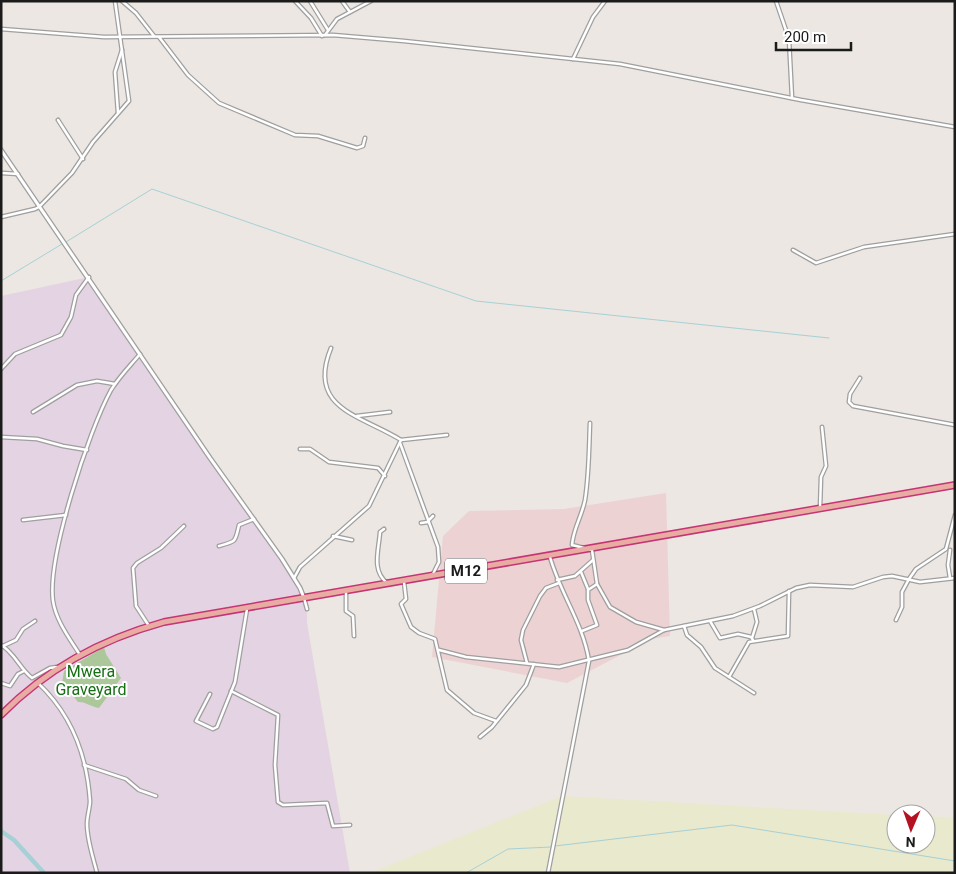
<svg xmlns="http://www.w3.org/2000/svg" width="956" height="874" font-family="Roboto,sans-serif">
	<rect width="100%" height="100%" fill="#ece7e2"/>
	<polygon fill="#ecd2d3" points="666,493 670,636 651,639 567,683 432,657 443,536 469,511 564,509"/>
	<polygon fill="#e4d4e3" points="89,277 302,592 305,609 307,609 307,623 350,873 1,873 1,296"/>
	<polygon fill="#e9e9ce" points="562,796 896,815 896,844 926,844 926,816 955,818 955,855 951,873 370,873"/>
	<path fill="#acc89a" d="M104,647L106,654L121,678L99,708C92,707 84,701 78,702L62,683L64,671Z"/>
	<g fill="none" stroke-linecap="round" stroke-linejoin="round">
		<g stroke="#a6d0d6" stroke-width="1">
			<polyline points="66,242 152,189 476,301 829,338"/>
			<polyline points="1,281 62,244"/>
			<polyline points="555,846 732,825 955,861"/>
			<polyline points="466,873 508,849 551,847"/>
		</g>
		<polyline stroke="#a6d0d6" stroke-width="4.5" points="1,831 14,840 44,873"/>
		<defs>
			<g id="minor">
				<polyline points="122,1 136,13 154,36"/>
				<polyline points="295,1 311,18 322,36"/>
				<polyline points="310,1 328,30"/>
				<polyline points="342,1 350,12"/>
				<polyline points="776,1 789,39 792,98"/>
				<polyline points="1,29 104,37 333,35 404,41 620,64 801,100 955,127"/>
				<polyline points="325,35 337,19 371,1"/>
				<polyline points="159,37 188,75 219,103 295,135 318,136 357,148 363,146 365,138"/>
				<polyline points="573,59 593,17 605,1"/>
				<polyline points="118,113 115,72 122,50"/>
				<polyline points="58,120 83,159"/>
				<polyline points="2,173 18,174"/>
				<polyline points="1,217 35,209 39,207 72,173 93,142 129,101 115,1"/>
				<polyline points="793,250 816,263 864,247 955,234"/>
				<path d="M331,348C306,409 361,415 401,440"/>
				<polyline points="1,369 15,354 61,335 71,317 76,295 89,277"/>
				<polyline points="860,378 850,394 849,402 853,406 955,425"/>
				<polyline points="33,412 77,385 97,381 115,384"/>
				<polyline points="357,416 390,412"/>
				<path d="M590,423C589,449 589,475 585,500C582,516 573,529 572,545L592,550L597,584L610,607L636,622L664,630L733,616L760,606L796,588L810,585L853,587L883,577L892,576L920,582L955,578"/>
				<polyline points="1,437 37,439 63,446 87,450"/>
				<polyline points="400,443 438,547 439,562 432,576"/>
				<polyline points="300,449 310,449 329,462 378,468 385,476"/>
				<polyline points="820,508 821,477 826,466 822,427"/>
				<polyline points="23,520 66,515"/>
				<polyline points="428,521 433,516"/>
				<polyline points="421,523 428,522"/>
				<path d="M384,529L380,532C379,550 371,570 387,583"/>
				<polyline points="333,536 352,540"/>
				<path d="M219,546C237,541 235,542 239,525L254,519"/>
				<polyline points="581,572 588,589"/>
				<polyline points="294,578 300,567 369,506 401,440 447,435"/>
				<polyline points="950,578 948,565 950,550"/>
				<polyline points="557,580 575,576 593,560"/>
				<polyline points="404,582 406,599 401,604 411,627 419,633 435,639 447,690 474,713 496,721"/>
				<polyline points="346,591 346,611 353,616 354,636"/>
				<polyline points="304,598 307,609"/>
				<polyline points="896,620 902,607 902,592 909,579 916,569 946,549 955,515"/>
				<polyline points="710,621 720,638 738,634 751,637 753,640"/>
				<polyline points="149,626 136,606 133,568 137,563 161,548 184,526"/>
				<polyline points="684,626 687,635 701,647 715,668 754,693"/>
				<polyline points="582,631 597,625 588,600 588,590 597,584"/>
				<polyline points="752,638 757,622 754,609"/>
				<path d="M1,645C14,652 20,669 32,678L50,668L57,667"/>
				<polyline points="3,646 16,640 23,629 35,621"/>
				<polyline points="439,650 466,657 559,667 628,650 664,630"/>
				<path d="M80,655C70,639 56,621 53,601C47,557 89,430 111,390C119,377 130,366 140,354"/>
				<polyline points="527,663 521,640 523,630 540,596 546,588 559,583"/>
				<polyline points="729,677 749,642 788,636 789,591"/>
				<polyline points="1,683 10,686 18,674 24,671"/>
				<path d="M38,683C71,714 87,756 90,801C90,808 87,816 87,824C87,840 93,857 97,873"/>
				<polyline points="231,691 278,715 275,765 278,802 283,805 327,803 333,826 350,825"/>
				<polyline points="210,694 196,721 213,729 217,727 235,682 247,609"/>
				<polyline points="480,737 492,727 526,685 534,664"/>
				<polyline points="84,765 126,779 139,790 156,796"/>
				<path d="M548,873L589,661C583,623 560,593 550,557"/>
			</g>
			<polyline id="tertiary" points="1,150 210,458 282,559 300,588 304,598"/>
			<path id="trunk" d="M1,715C46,669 102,639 164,622L955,485"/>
		</defs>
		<use href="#minor" stroke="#9f9f9f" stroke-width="5"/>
		<use href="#tertiary" stroke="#9f9f9f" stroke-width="5.5"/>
		<use href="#trunk" stroke="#c53474" stroke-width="8"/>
		<use href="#minor" stroke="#fff" stroke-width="2.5"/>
		<use href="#tertiary" stroke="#fff" stroke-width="3"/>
		<use href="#trunk" stroke="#e8aca3" stroke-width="5"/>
	</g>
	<g text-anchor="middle" stroke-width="4" stroke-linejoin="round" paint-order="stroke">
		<rect fill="#fff" stroke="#5f5f5f" stroke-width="1" x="445" y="558.5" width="42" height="25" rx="4"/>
		<g font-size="15" font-weight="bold" fill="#1b1b1b">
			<text x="466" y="576">M12</text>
		</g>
		<g font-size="16" fill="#166e15" stroke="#fff">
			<text x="91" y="677">Mwera<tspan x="91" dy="18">Graveyard</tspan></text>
		</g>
	</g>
	<rect width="956" height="874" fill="none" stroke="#1b1b1b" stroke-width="5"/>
	<g transform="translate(911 829) rotate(182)"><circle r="24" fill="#ffffff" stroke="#a4a4a4"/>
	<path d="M0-4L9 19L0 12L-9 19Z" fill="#b41222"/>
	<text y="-8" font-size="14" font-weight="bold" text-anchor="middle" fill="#1b1b1b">N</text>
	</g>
	<path d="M776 42v8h75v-8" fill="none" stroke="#1b1b1b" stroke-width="2.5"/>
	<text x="784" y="42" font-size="15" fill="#1b1b1b" stroke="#ffffff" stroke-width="4" paint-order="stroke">200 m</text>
</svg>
